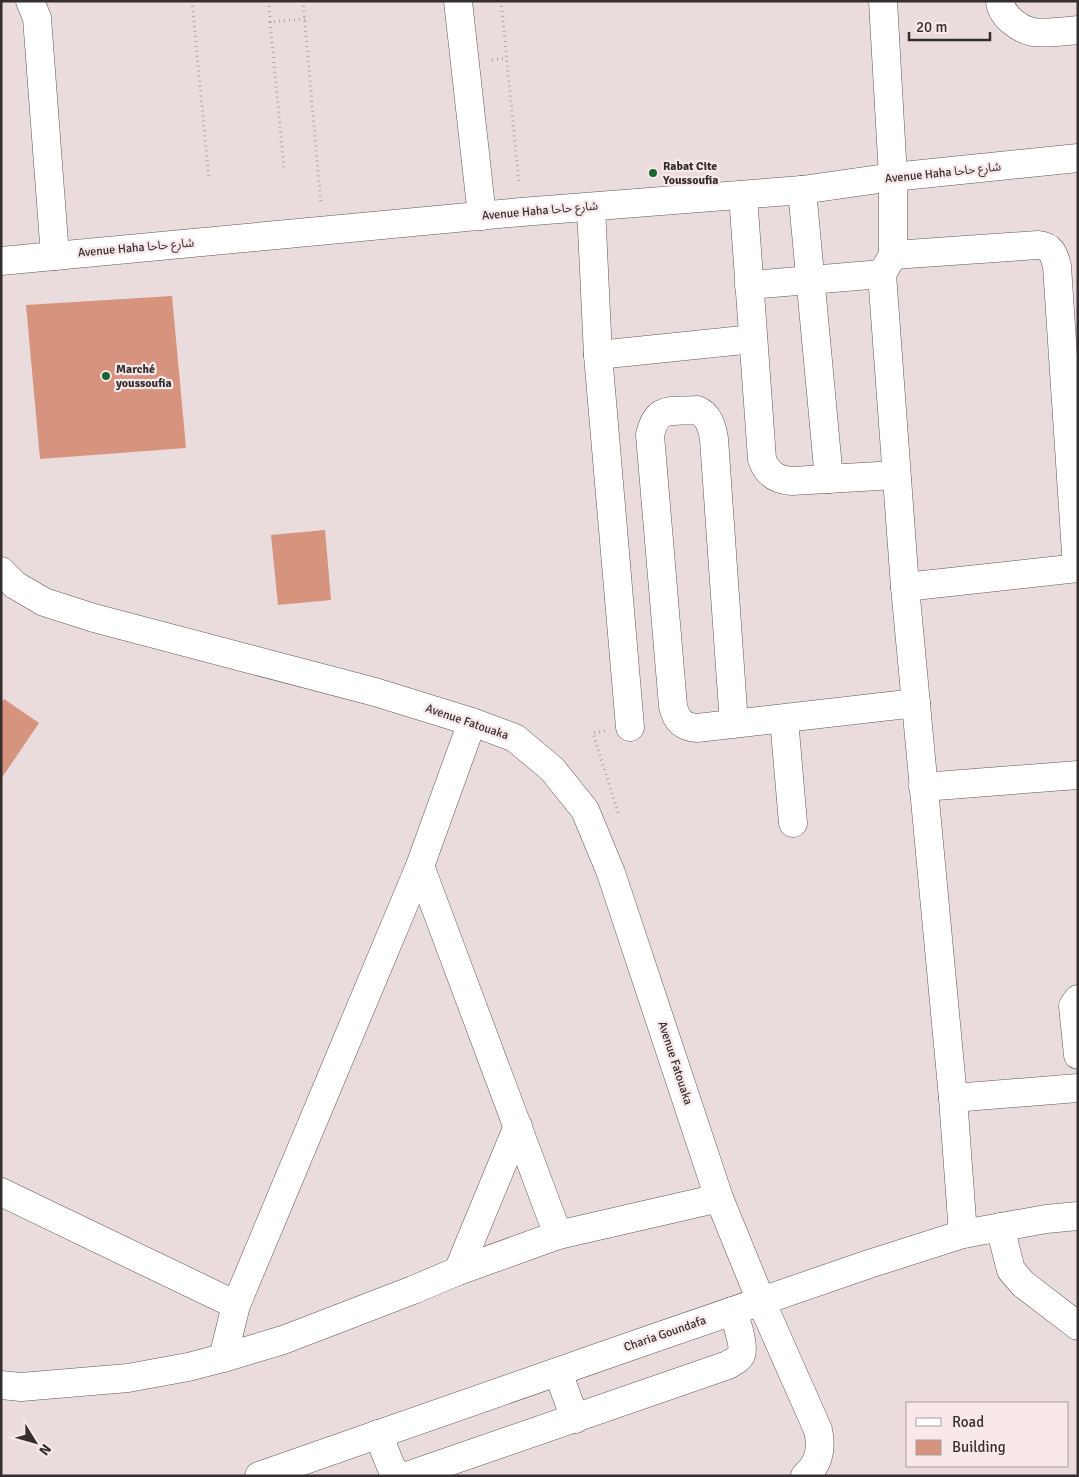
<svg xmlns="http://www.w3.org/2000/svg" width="1079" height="1477" font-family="Signika,'Noto Sans Arabic',sans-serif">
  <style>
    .building { fill: #d6937e }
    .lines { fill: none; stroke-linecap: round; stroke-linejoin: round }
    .minor-casing { stroke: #625657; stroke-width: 29 }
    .path { stroke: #b1a5a6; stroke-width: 3; stroke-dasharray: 1 4; stroke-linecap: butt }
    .minor { stroke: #fff; stroke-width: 28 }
    .poi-dot { fill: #196634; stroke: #f8e8ea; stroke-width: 2 }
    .labels { text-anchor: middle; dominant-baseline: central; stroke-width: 4.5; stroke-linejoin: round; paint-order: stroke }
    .poi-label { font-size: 12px; font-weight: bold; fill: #342e2f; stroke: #f8e8ea; text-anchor: start }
    .street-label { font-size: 12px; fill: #342e2f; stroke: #f8e8ea }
  </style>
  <rect width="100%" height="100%" fill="#eadbdd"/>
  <g class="building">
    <path d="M 172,296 L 186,448 L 40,459 L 26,305 Z"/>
    <path d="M 325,530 L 331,600 L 278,605 L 271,535 Z"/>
    <path d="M 4,699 L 39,723 L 1,779 L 1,703 Z"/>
  </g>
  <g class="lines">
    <defs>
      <g id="minor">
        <path d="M 30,1 L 37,18 L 55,256"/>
        <path d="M 458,1 L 482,216"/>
        <path d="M 883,1 L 893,177 L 893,255 L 882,274 L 905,587 L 953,1098 L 963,1234"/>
        <path d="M 1000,1 C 1001,16 1019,29 1033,32 C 1047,34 1064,31 1078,30"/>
        <path d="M 802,190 L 829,479"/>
        <path d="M 743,195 L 762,459 C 767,474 777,480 792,481 L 896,475"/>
        <path d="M 591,207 L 598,355 L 630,727"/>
        <path d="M 893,255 L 1038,245 C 1051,246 1054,254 1057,266 L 1077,568"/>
        <path d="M 1,261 L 521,212 L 802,190 L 893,177 L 1078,158"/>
        <path d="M 749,285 L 882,274"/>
        <path d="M 598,355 L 753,339"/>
        <path d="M 1,571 L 15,585 L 44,602 L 94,618 L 375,692 L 472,722 L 515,738 L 552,769 L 585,810 L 611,873 L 719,1198 L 761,1301 L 818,1430 C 822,1448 820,1463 805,1476"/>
        <path d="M 905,587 L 1078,568"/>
        <path d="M 784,719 L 793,823"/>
        <path d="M 734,724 L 714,439 C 712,427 709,415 697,410 C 671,412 657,405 650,435 L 673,706 C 676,720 683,727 697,728 L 916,703"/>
        <path d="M 923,787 L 1078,775"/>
        <path d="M 420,866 L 558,1235"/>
        <path d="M 1078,999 L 1073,1006 L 1078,1055"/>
        <path d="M 953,1098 L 1078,1088"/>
        <path d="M 1,1192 L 236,1305"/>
        <path d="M 1000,1227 L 1011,1270 L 1023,1284 L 1078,1326"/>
        <path d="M 458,1271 L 518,1126"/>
        <path d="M 223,1358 L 236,1305 L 420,866 L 472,722"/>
        <path d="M 558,1372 L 575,1419"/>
        <path d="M 1,1385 L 21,1387 L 128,1378 L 188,1367 L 223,1358 L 283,1340 L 413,1290 L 458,1271 L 558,1235 L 719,1198"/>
        <path d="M 378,1434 L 392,1469 L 401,1476"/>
        <path d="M 259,1476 L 634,1345 L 869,1264 L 963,1234 L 1046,1219 L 1078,1216"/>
        <path d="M 407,1476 L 728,1365 C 733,1362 738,1360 741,1355 C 745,1346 736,1321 733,1311"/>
      </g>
    </defs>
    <use href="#minor" class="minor-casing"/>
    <g class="path">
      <path d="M 192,1 L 209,180"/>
      <path d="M 269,1 L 270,22 L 305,19"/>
      <path d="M 303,1 L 321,205"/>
      <path d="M 501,1 L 519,184"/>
      <path d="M 270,22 L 284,168"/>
      <path d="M 492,60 L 507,58"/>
      <path d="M 605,731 L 593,733 L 619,816"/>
    </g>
    <use href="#minor" class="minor"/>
  </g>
  <g class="poi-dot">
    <circle cx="653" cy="173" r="5"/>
    <circle cx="106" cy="376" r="5"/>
  </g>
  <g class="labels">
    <g class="poi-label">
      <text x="663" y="166">Rabat Cite<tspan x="663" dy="14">Youssoufia</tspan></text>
      <text x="116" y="369">Marché<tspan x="116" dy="14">youssoufia</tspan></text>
    </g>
    <g class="street-label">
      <text transform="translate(943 173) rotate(-6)">Avenue Haha شارع حاحا</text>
      <text transform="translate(540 211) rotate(-5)">Avenue Haha شارع حاحا</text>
      <text transform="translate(136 248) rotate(-5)">Avenue Haha شارع حاحا</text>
      <text transform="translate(467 722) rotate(19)">Avenue Fatouaka</text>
      <text transform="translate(675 1063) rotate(72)">Avenue Fatouaka</text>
      <text transform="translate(665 1334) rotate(-19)">Charia Goundafa</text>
    </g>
  </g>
  <rect width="1079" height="1477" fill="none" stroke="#342e2f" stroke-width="5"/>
  <rect x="906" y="1402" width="162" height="65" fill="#f8e8ea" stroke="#aa9e9f"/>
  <rect x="916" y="1418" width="25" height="8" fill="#ffffff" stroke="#aa9e9f"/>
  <text x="952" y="1427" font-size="15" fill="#342e2f">Road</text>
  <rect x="916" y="1440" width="25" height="15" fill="#d6937e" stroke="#aa9e9f"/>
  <text x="952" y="1452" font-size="15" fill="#342e2f">Building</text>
  <g transform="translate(35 1442) rotate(127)" stroke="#f8e8ea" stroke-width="4" paint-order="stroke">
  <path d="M0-4L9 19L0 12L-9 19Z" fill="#342e2f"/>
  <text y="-8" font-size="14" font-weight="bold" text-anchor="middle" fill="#342e2f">N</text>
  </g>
  <path d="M909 32v8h81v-8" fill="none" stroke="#342e2f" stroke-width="2.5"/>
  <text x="916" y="32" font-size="15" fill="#342e2f" stroke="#f8e8ea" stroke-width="4" paint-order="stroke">20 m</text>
</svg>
